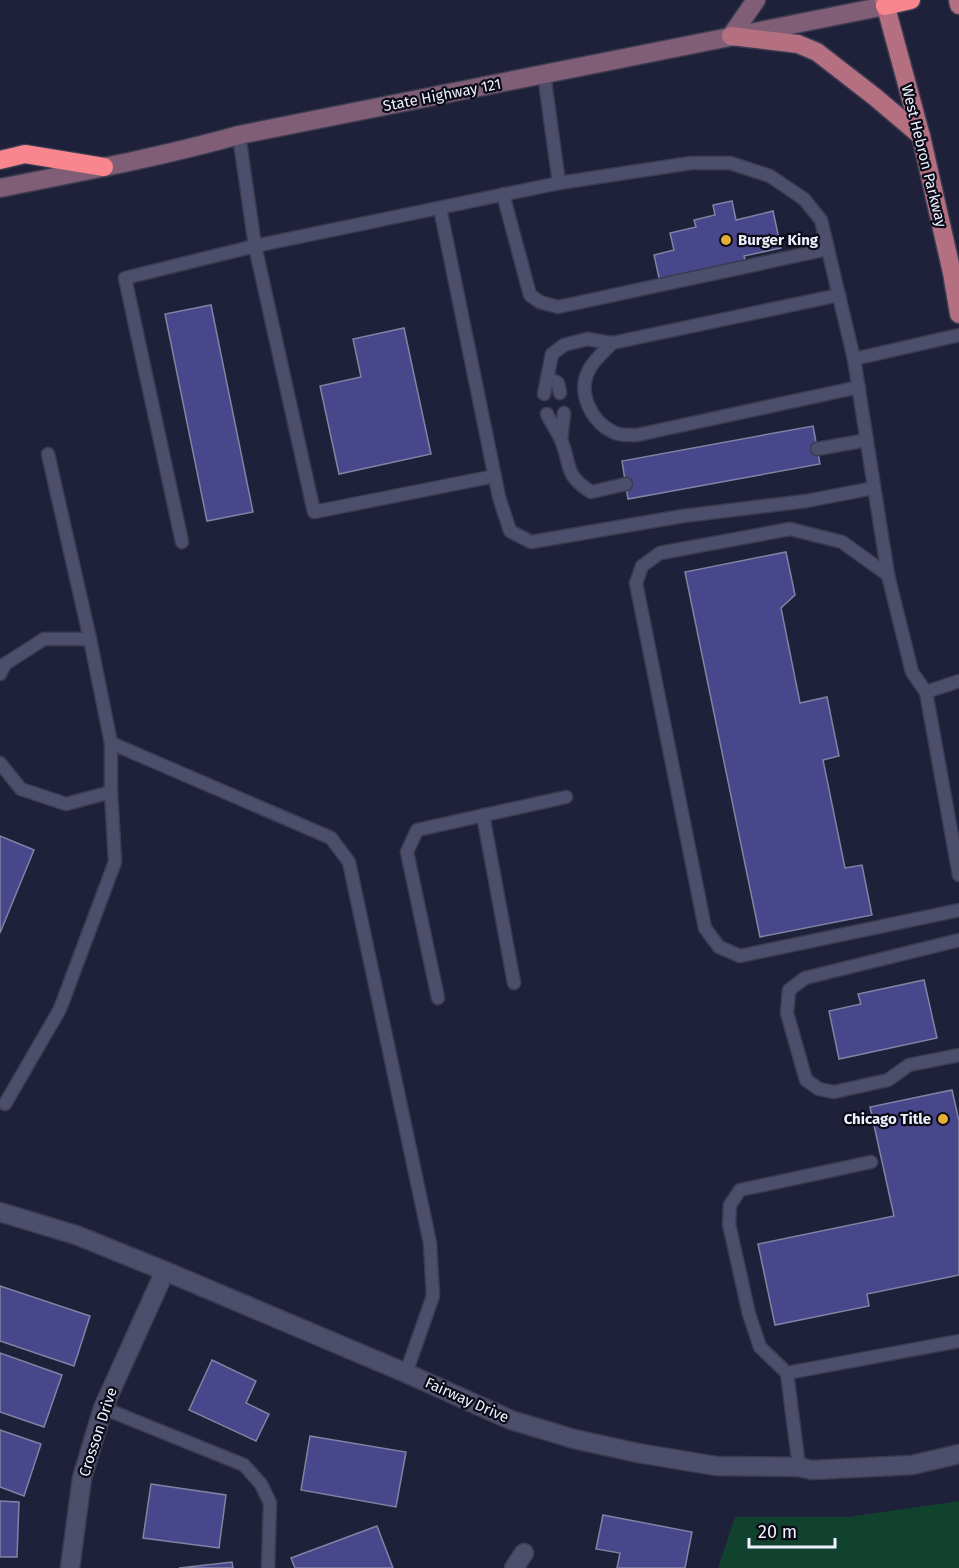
<svg xmlns="http://www.w3.org/2000/svg" width="959" height="1568" font-family="'Fira Sans',sans-serif">
  <style>
    .grass { fill: #11422e }
    .building { fill: #49478c; stroke: #8183a3; stroke-width: 1.5 }
    .lines { fill: none; stroke-linecap: round; stroke-linejoin: round }
    .service-casing { stroke: #3c3c51; stroke-width: 15 }
    .minor-casing { stroke: #3c3c51; stroke-width: 21 }
    .tertiary-casing { stroke: #3c3c51; stroke-width: 21 }
    .secondary-casing { stroke: #3c3c51; stroke-width: 21 }
    .primary-casing { stroke: #3c3c51; stroke-width: 21 }
    .motorway-casing { stroke: #3c3c51; stroke-width: 21 }
    .service { stroke: #4c4e6b; stroke-width: 12 }
    .minor { stroke: #4c4e6b; stroke-width: 18 }
    .tertiary { stroke: #4c4e6b; stroke-width: 18 }
    .secondary { stroke: #805e76; stroke-width: 18 }
    .primary { stroke: #b46f81; stroke-width: 18 }
    .motorway { stroke: #f9858f; stroke-width: 18 }
    .poi-dot { fill: #e4ae35; stroke: #0b0b17; stroke-width: 2 }
    .labels { text-anchor: middle; dominant-baseline: central; stroke-width: 4.5; stroke-linejoin: round; paint-order: stroke }
    .street-label { font-size: 15px; fill: #eef0fe; stroke: #0b0b17 }
    .poi-label { font-size: 15px; font-weight: bold; fill: #eef0fe; stroke: #0b0b17; text-anchor: start }
  </style>
  <rect width="100%" height="100%" fill="#1f203a"/>
  <path class="grass" d="M 959,1501 L 959,1568 L 718,1568 L 735,1517 L 848,1517 Z"/>
  <g class="building">
    <path d="M 732,201 L 736,220 L 773,211 L 781,248 L 744,256 L 746,263 L 660,282 L 654,255 L 674,250 L 670,233 L 696,227 L 694,220 L 715,215 L 713,205 Z"/>
    <path d="M 211,305 L 253,512 L 207,521 L 165,314 Z"/>
    <path d="M 404,328 L 431,454 L 339,474 L 320,386 L 361,377 L 353,339 Z"/>
    <path d="M 813,426 L 820,464 L 628,499 L 622,461 Z"/>
    <path d="M 786,552 L 795,595 L 781,608 L 800,703 L 827,697 L 839,756 L 823,760 L 845,868 L 862,865 L 872,915 L 760,937 L 685,572 Z"/>
    <path d="M 0,836 L 34,850 L 0,933 Z"/>
    <path d="M 924,980 L 937,1038 L 839,1059 L 829,1011 L 861,1004 L 858,994 Z"/>
    <path d="M 952,1090 L 959,1121 L 959,1275 L 867,1294 L 869,1306 L 775,1325 L 758,1244 L 894,1216 L 870,1107 Z"/>
    <path d="M 0,1286 L 90,1316 L 74,1366 L 0,1341 Z"/>
    <path d="M 0,1353 L 62,1375 L 44,1427 L 0,1412 Z"/>
    <path d="M 212,1360 L 256,1381 L 246,1403 L 269,1414 L 256,1441 L 189,1410 Z"/>
    <path d="M 0,1430 L 41,1444 L 24,1496 L 0,1487 Z"/>
    <path d="M 310,1436 L 406,1452 L 396,1507 L 301,1490 Z"/>
    <path d="M 151,1484 L 226,1495 L 219,1548 L 143,1538 Z"/>
    <path d="M 0,1501 L 19,1502 L 17,1557 L 0,1557 Z"/>
    <path d="M 603,1515 L 692,1532 L 685,1568 L 617,1568 L 620,1553 L 596,1549 Z"/>
    <path d="M 377,1526 L 393,1568 L 295,1568 L 291,1558 Z"/>
    <path d="M 232,1562 L 233,1568 L 179,1568 Z"/>
  </g>
  <g class="lines">
    <defs>
      <g id="service">
        <path d="M 544,74 L 559,183 L 691,163 L 730,163 L 770,176 L 804,199 L 821,220 L 854,359 L 888,575 L 912,672 L 926,692"/>
        <path d="M 239,135 L 255,246 L 559,183"/>
        <path d="M 503,194 L 530,295 L 540,302 L 558,307 L 828,249"/>
        <path d="M 440,208 L 499,497 L 510,531 L 531,542 L 683,516 L 806,501 L 874,488"/>
        <path d="M 612,343 C 605,351 595,359 590,368 C 576,392 591,421 613,432 C 620,436 629,435 637,435 L 859,387"/>
        <path d="M 854,359 L 959,335"/>
        <path d="M 547,377 L 558,383 L 560,393"/>
        <path d="M 544,394 L 552,354 L 564,345 L 587,339 L 612,343 L 839,295"/>
        <path d="M 547,414 C 551,423 557,431 561,440 C 572,466 563,474 591,492 L 626,484"/>
        <path d="M 561,440 L 564,413"/>
        <path d="M 817,449 L 867,440"/>
        <path d="M 182,542 L 125,278 L 255,246 L 314,512 L 495,476"/>
        <path d="M 888,575 L 842,542 L 790,529 L 660,553 L 642,566 L 636,583 L 705,928 L 719,947 L 740,956 L 959,910"/>
        <path d="M 0,674 L 5,664 L 44,639 L 90,639"/>
        <path d="M 959,681 L 926,692 L 959,875"/>
        <path d="M 111,743 L 331,838 L 349,862 L 430,1243 L 433,1296 L 406,1373"/>
        <path d="M 0,763 L 21,789 L 66,804 L 111,792"/>
        <path d="M 483,815 L 514,983"/>
        <path d="M 959,940 L 805,978 L 789,990 L 787,1013 L 806,1080 L 819,1089 L 834,1092 L 888,1080 L 909,1065 L 959,1055"/>
        <path d="M 438,998 L 407,852 L 417,830 L 566,797"/>
        <path d="M 5,1104 L 60,1009 L 115,862 L 111,792 L 111,743 L 90,639 L 48,454"/>
        <path d="M 787,1373 L 760,1347 L 749,1314 L 729,1224 L 730,1205 L 740,1190 L 871,1162"/>
        <path d="M 103,1408 L 244,1465 L 261,1484 L 270,1503 L 268,1568"/>
        <path d="M 799,1467 L 787,1373 L 959,1341"/>
      </g>
      <g id="minor">
        <path d="M 70,1568 L 82,1478 L 103,1408 L 165,1271"/>
        <path d="M 514,1568 L 524,1553"/>
      </g>
      <path id="tertiary" d="M 0,1212 L 76,1235 L 165,1271 L 406,1373 L 511,1420 L 574,1439 L 638,1453 L 716,1466 L 799,1467 L 812,1470 L 912,1465 L 959,1454"/>
      <g id="secondary">
        <path d="M 731,36 L 756,0"/>
        <path d="M 0,188 C 80,172 161,157 239,135 L 885,6"/>
      </g>
      <g id="primary">
        <path d="M 884,0 L 921,136 L 952,273 L 959,314"/>
        <path d="M 958,0 L 959,5"/>
        <path d="M 731,36 L 798,44 L 817,52 L 875,97 L 921,136"/>
      </g>
      <g id="motorway">
        <path d="M 885,6 L 911,0"/>
        <path d="M 0,160 L 25,154 L 104,167"/>
      </g>
    </defs>
    <use href="#service" class="service-casing"/>
    <use href="#minor" class="minor-casing"/>
    <use href="#tertiary" class="tertiary-casing"/>
    <use href="#secondary" class="secondary-casing"/>
    <use href="#primary" class="primary-casing"/>
    <use href="#motorway" class="motorway-casing"/>
    <use href="#service" class="service"/>
    <use href="#minor" class="minor"/>
    <use href="#tertiary" class="tertiary"/>
    <use href="#secondary" class="secondary"/>
    <use href="#primary" class="primary"/>
    <use href="#motorway" class="motorway"/>
  </g>
  <g class="poi-dot">
    <circle cx="726" cy="240" r="6"/>
    <circle cx="943" cy="1119" r="6"/>
  </g>
  <g class="labels">
    <g class="street-label">
      <text transform="translate(442 95) rotate(-11)">State Highway 121</text>
      <text transform="translate(924 156) rotate(76)">West Hebron Parkway</text>
      <text transform="translate(467 1400) rotate(24)">Fairway Drive</text>
      <text transform="translate(98 1432) rotate(-72)">Crosson Drive</text>
    </g>
    <g class="poi-label">
      <text x="738" y="240">Burger King</text>
      <text x="931" y="1119" text-anchor="end">Chicago Title</text>
    </g>
  </g>
  <path d="M749 1538v9h86v-9" fill="none" stroke="#eef0fe" stroke-width="3"/>
  <text x="758" y="1538" font-size="18" fill="#eef0fe" stroke="#0b0b17" stroke-width="4.5" paint-order="stroke">20 m</text>
</svg>
